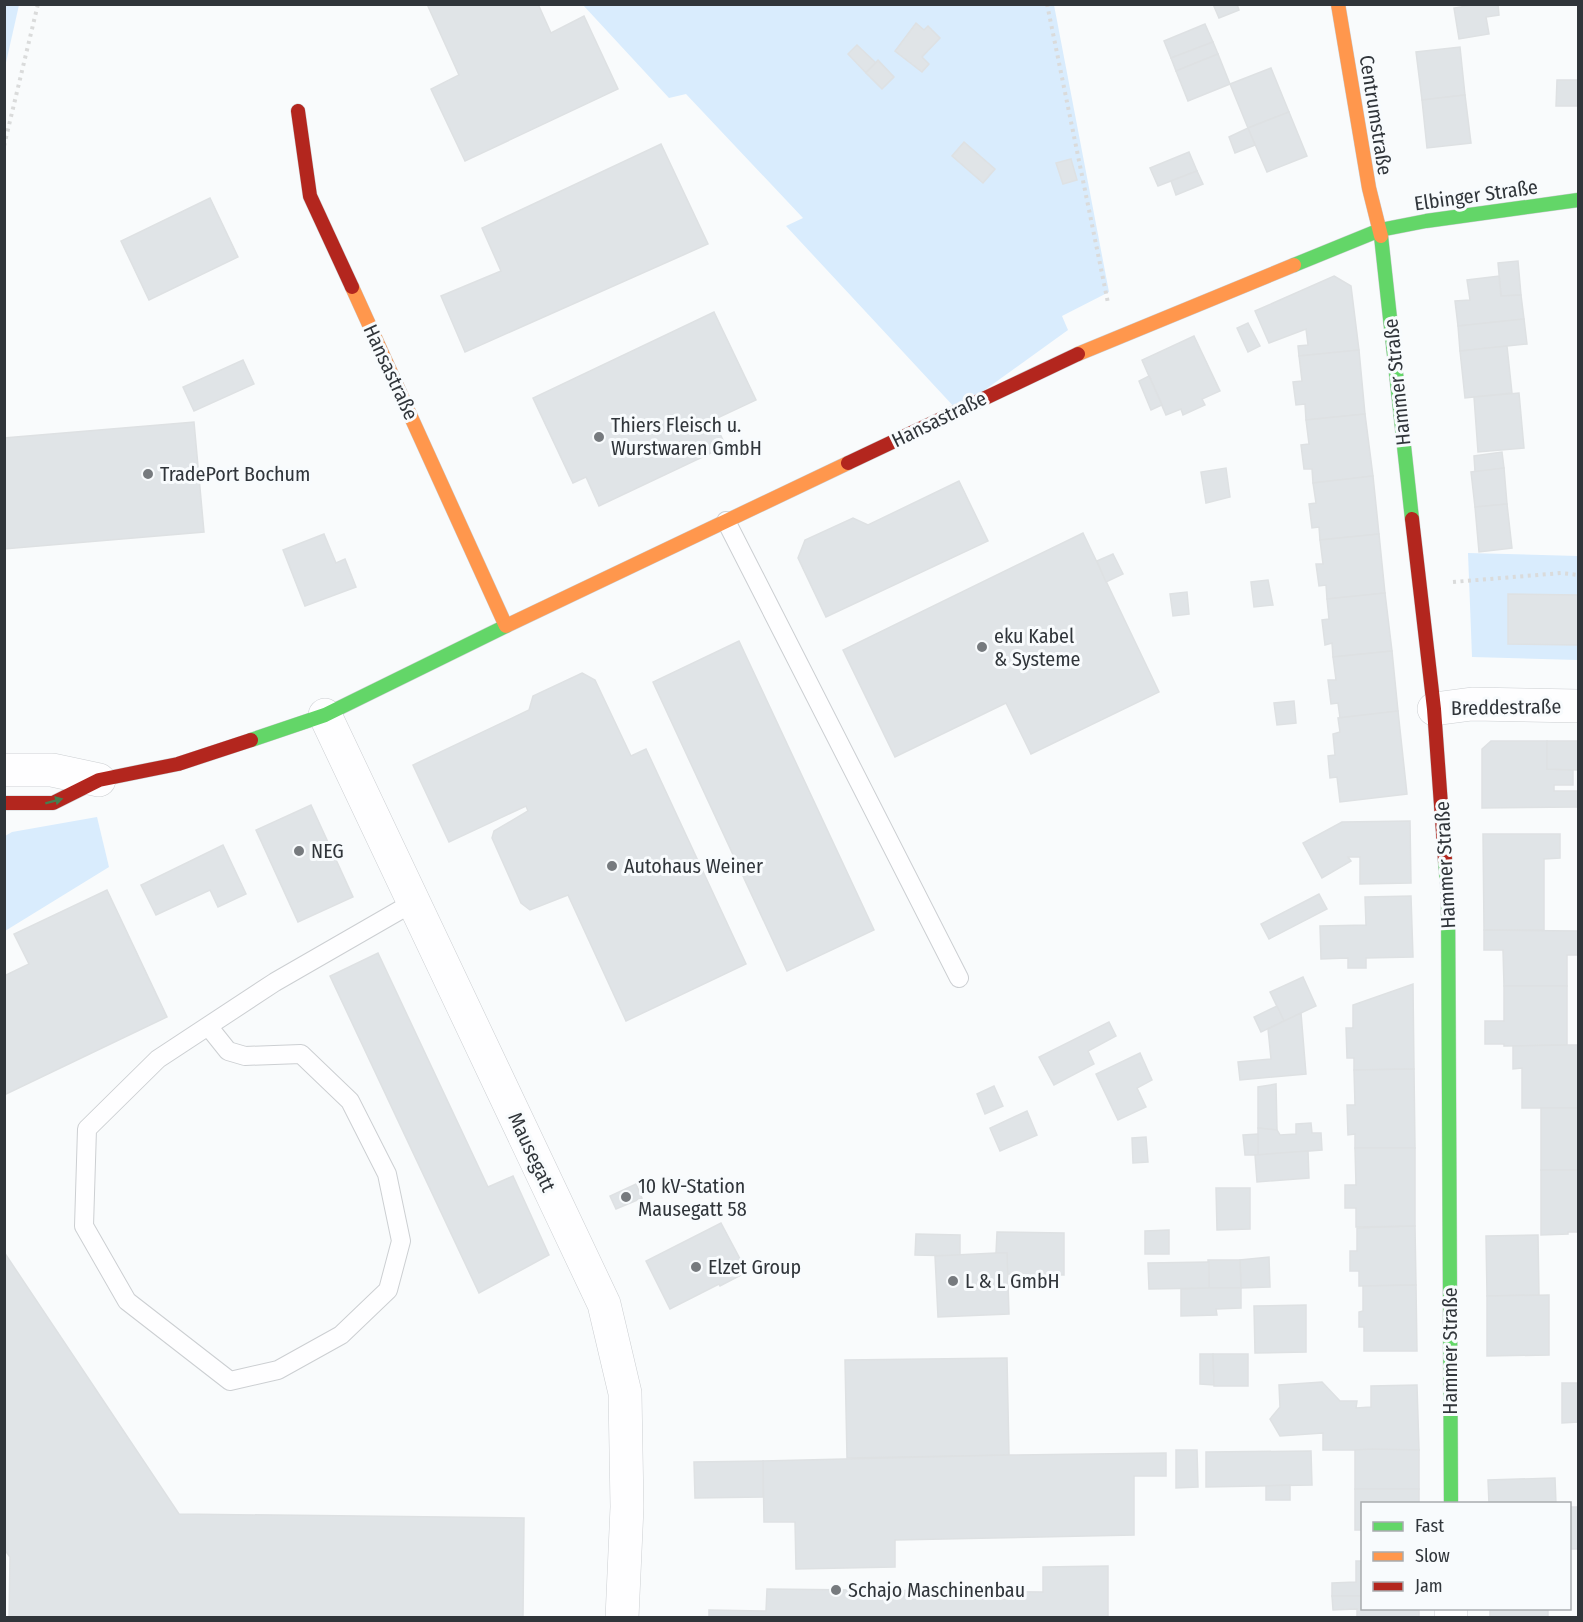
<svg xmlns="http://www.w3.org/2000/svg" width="1583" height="1622" font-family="'Fira Sans Condensed',sans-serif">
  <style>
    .green { fill: #d9ecfd }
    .building { fill: #e0e4e7; stroke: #dee1e3; stroke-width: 1.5 }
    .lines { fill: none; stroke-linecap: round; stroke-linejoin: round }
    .lane-casing { stroke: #cccfd2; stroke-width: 20 }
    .street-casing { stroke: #cccfd2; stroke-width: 34 }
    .fast-casing { stroke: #cccfd2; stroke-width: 15 }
    .slow-casing { stroke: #cccfd2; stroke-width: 15 }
    .jam-casing { stroke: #cccfd2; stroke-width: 15 }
    .path { stroke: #dadbdb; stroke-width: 4; stroke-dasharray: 3 4.5; stroke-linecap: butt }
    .lane { stroke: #fefeff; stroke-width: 18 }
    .street { stroke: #fefeff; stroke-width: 33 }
    .fast { stroke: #63d668; stroke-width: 14 }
    .slow { stroke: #ff974d; stroke-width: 14 }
    .jam { stroke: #b3261e; stroke-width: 14 }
    .oneway { fill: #477d4f }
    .poi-dot { fill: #767a7e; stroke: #f8fbfd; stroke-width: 2 }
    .labels { text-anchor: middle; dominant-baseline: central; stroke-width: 6; stroke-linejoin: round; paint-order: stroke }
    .street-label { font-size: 20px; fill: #30353a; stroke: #f8fbfd }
    .poi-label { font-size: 20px; fill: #30353a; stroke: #f8fbfd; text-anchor: start }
  </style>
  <rect width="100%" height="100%" fill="#f9fbfc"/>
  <g class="green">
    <path d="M 5,4 L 19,5 L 5,67 L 4,5 Z"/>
    <path d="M 583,5 L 1054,5 L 1109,292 L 1062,316 L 1068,330 L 957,410 L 786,226 L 803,218 L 686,94 L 669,98 Z"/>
    <path d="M 1468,553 L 1578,556 L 1578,660 L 1472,657 Z"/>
    <path d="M 97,817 L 109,867 L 5,931 L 5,836 L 12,832 Z"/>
  </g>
  <g class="building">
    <path d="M 427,4 L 538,4 L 551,33 L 584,16 L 618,89 L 465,161 L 431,89 L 459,75 Z"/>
    <path d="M 1213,4 L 1237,4 L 1239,10 L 1219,18 Z"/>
    <path d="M 1479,4 L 1498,4 L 1499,15 L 1486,17 L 1489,34 L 1459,39 L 1454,8 Z"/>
    <path d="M 916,23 L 924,30 L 928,26 L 940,38 L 922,57 L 929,64 L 922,72 L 895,51 Z"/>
    <path d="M 1205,24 L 1213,42 L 1171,58 L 1164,41 Z"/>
    <path d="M 1213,42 L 1218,54 L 1176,71 L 1171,58 Z"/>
    <path d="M 857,45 L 876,63 L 866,73 L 848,54 Z"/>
    <path d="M 1460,47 L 1465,95 L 1422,100 L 1416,52 Z"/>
    <path d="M 1218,54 L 1230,84 L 1188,101 L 1176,71 Z"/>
    <path d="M 878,60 L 894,77 L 882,89 L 866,73 Z"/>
    <path d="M 1271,68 L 1289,112 L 1248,128 L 1230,84 Z"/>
    <path d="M 1557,80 L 1578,80 L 1578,106 L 1556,106 Z"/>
    <path d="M 1465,95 L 1471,143 L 1427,148 L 1422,100 Z"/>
    <path d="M 1289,112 L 1307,156 L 1267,172 L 1248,128 Z"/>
    <path d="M 1248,128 L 1255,145 L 1235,153 L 1229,137 Z"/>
    <path d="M 964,142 L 995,169 L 983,183 L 952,156 Z"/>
    <path d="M 661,144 L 708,244 L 465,352 L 441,296 L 501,271 L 482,228 Z"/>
    <path d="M 1189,152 L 1197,171 L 1158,186 L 1150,168 Z"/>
    <path d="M 1071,159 L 1077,180 L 1063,184 L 1056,163 Z"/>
    <path d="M 1197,171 L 1203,184 L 1176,195 L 1171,181 Z"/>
    <path d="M 210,198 L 238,257 L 149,300 L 121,241 Z"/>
    <path d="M 1518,261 L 1521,295 L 1501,296 L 1498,263 Z"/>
    <path d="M 1334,276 L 1351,286 L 1359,350 L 1299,356 L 1298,346 L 1308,345 L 1306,329 L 1269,343 L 1255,311 Z"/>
    <path d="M 1499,276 L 1501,296 L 1521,295 L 1524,319 L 1458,326 L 1455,301 L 1470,300 L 1467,280 Z"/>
    <path d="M 714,312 L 756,400 L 713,420 L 726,446 L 599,506 L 586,477 L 573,483 L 533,398 Z"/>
    <path d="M 1524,319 L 1527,344 L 1460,351 L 1458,326 Z"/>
    <path d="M 1248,323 L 1260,346 L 1248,352 L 1237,328 Z"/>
    <path d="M 1194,336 L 1220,391 L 1202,399 L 1205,405 L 1183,415 L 1181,409 L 1166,415 L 1142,360 Z"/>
    <path d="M 1507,346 L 1512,393 L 1465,398 L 1460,351 Z"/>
    <path d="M 1359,350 L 1365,414 L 1306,420 L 1305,404 L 1296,405 L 1293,382 L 1302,381 L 1299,356 Z"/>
    <path d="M 243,360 L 254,384 L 194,411 L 183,387 Z"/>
    <path d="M 1149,376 L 1162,405 L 1151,410 L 1139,381 Z"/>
    <path d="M 1519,393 L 1524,448 L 1478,452 L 1474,397 Z"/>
    <path d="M 1365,414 L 1373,476 L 1313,483 L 1312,469 L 1304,469 L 1301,445 L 1309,444 L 1306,420 Z"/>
    <path d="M 194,422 L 204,532 L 4,549 L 4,438 Z"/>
    <path d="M 1502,452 L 1504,468 L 1475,472 L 1474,456 Z"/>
    <path d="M 1226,468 L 1230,497 L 1206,503 L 1201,472 Z"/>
    <path d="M 1504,468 L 1507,504 L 1475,507 L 1471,472 Z"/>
    <path d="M 1373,476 L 1379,534 L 1320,540 L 1319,527 L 1312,528 L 1309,504 L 1316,503 L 1313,483 Z"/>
    <path d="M 959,481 L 988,541 L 826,617 L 798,558 L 805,540 L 853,518 L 868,525 Z"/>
    <path d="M 1507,504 L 1512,548 L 1479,552 L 1475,507 Z"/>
    <path d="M 1083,533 L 1159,692 L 1031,754 L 1006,703 L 895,757 L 843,650 Z"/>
    <path d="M 324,534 L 336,563 L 345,559 L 356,587 L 305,606 L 283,550 Z"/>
    <path d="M 1379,534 L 1385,593 L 1327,599 L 1326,585 L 1319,586 L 1316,564 L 1323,564 L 1320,540 Z"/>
    <path d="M 1113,554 L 1123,574 L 1106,582 L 1097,561 Z"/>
    <path d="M 1268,580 L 1273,605 L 1254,607 L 1251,582 Z"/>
    <path d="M 1187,592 L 1189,614 L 1173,616 L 1170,594 Z"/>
    <path d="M 1385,593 L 1392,651 L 1333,657 L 1332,643 L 1325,645 L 1322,620 L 1329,619 L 1327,599 Z"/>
    <path d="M 1508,594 L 1578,595 L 1578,645 L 1508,644 Z"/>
    <path d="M 739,641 L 874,930 L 787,971 L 653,682 Z"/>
    <path d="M 1392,651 L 1398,711 L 1340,718 L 1338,703 L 1331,704 L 1328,680 L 1336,680 L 1333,657 Z"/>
    <path d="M 582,673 L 595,680 L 631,756 L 646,749 L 746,964 L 626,1021 L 568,895 L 530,910 L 521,903 L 492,838 L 494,831 L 528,811 L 526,806 L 449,842 L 413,765 L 529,710 L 533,696 Z"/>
    <path d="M 1294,701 L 1296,723 L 1277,725 L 1274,703 Z"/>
    <path d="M 1398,711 L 1407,794 L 1340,802 L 1337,777 L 1330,778 L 1328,756 L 1335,755 L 1333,734 L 1340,732 L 1338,718 Z"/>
    <path d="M 1491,741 L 1547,741 L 1547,769 L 1573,770 L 1573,785 L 1554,785 L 1554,791 L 1578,791 L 1578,807 L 1482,808 L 1482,749 Z"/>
    <path d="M 1547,741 L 1578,741 L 1578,770 L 1547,769 Z"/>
    <path d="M 311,805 L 353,897 L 298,922 L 256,830 Z"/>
    <path d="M 1410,821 L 1411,883 L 1360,884 L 1360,857 L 1348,857 L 1351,861 L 1322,878 L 1303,843 L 1342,822 Z"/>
    <path d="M 1483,834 L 1560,834 L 1560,858 L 1544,859 L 1544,930 L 1484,930 Z"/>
    <path d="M 223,845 L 246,894 L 218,907 L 210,890 L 156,915 L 141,885 Z"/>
    <path d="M 107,890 L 167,1017 L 4,1095 L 4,976 L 29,964 L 14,934 Z"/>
    <path d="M 1319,894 L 1327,909 L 1269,939 L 1261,924 Z"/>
    <path d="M 1411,896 L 1413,957 L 1366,958 L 1366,968 L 1348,968 L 1348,958 L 1321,959 L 1320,926 L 1366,925 L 1365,897 Z"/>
    <path d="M 1484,930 L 1578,931 L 1578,955 L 1567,955 L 1567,986 L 1504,986 L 1503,950 L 1484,950 Z"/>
    <path d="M 378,953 L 488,1187 L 513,1176 L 549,1255 L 479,1293 L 330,976 Z"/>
    <path d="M 1303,977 L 1316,1006 L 1284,1021 L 1270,992 Z"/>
    <path d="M 1413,984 L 1414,1069 L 1354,1070 L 1354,1058 L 1347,1058 L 1346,1028 L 1353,1028 L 1353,1005 Z"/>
    <path d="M 1504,986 L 1567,986 L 1567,1045 L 1504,1046 L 1504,1044 L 1485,1044 L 1485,1021 L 1504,1021 Z"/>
    <path d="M 1277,1006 L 1284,1021 L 1261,1032 L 1254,1017 Z"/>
    <path d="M 1301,1013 L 1306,1074 L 1240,1080 L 1238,1062 L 1271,1059 L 1268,1029 Z"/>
    <path d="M 1109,1022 L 1116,1036 L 1088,1051 L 1094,1064 L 1054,1085 L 1039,1057 Z"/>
    <path d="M 1567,1045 L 1578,1045 L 1578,1108 L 1522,1108 L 1522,1068 L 1513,1069 L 1513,1046 Z"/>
    <path d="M 1140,1053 L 1152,1080 L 1137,1088 L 1146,1107 L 1118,1120 L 1096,1074 Z"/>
    <path d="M 1414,1069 L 1415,1148 L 1355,1148 L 1355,1134 L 1348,1135 L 1347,1105 L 1355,1105 L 1354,1070 Z"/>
    <path d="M 1276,1084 L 1277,1130 L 1258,1128 L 1258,1087 Z"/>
    <path d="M 994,1086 L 1003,1106 L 985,1114 L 977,1094 Z"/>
    <rect x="1541" y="1108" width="37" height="62"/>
    <path d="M 1027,1111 L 1037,1135 L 1000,1151 L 990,1128 Z"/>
    <path d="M 1311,1123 L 1312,1133 L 1321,1133 L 1322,1150 L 1258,1155 L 1258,1128 L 1277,1130 L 1280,1135 L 1296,1134 L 1296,1124 Z"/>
    <path d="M 1258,1134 L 1258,1155 L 1245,1155 L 1243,1135 Z"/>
    <path d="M 1146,1137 L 1148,1162 L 1133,1163 L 1132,1138 Z"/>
    <path d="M 1355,1148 L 1415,1148 L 1415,1226 L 1356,1227 L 1356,1208 L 1345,1208 L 1345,1185 L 1356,1185 Z"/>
    <path d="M 1308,1151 L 1309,1178 L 1257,1182 L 1255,1155 Z"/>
    <path d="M 1541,1170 L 1578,1170 L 1578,1232 L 1568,1232 L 1568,1234 L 1541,1235 Z"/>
    <path d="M 636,1184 L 642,1198 L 616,1209 L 610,1196 Z"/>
    <path d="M 1216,1188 L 1250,1188 L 1250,1229 L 1217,1230 Z"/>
    <path d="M 721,1223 L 747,1272 L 720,1286 L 719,1284 L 670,1309 L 646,1261 Z"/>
    <path d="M 1415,1226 L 1416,1285 L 1359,1286 L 1359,1271 L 1350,1271 L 1350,1251 L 1357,1251 L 1357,1228 Z"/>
    <path d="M 1169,1230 L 1169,1254 L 1145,1254 L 1145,1231 Z"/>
    <path d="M 997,1232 L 1064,1233 L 1064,1275 L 1007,1274 L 1007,1253 L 996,1253 Z"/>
    <path d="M 916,1234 L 960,1235 L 960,1256 L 915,1255 Z"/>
    <path d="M 1538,1235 L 1539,1295 L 1487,1296 L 1486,1236 Z"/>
    <path d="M 4,1252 L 179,1514 L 524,1518 L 523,1618 L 9,1618 L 10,1557 L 4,1549 Z"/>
    <path d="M 996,1253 L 1007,1253 L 1009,1314 L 938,1317 L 935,1256 Z"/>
    <path d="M 1269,1257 L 1270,1287 L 1241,1288 L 1240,1260 Z"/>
    <path d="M 1208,1260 L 1240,1260 L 1241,1288 L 1209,1288 Z"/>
    <path d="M 1209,1262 L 1209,1288 L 1149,1289 L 1148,1263 Z"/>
    <path d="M 1416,1285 L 1417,1351 L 1364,1351 L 1364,1327 L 1359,1327 L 1359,1312 L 1363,1311 L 1363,1286 Z"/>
    <path d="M 1209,1288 L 1241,1288 L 1241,1308 L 1216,1309 L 1217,1315 L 1181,1316 L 1181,1289 Z"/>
    <path d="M 1549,1295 L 1549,1355 L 1487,1356 L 1487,1296 Z"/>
    <path d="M 1306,1305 L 1306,1352 L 1255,1353 L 1254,1306 Z"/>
    <path d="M 1200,1354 L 1213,1354 L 1214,1385 L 1200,1384 Z"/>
    <path d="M 1213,1354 L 1248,1354 L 1248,1386 L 1214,1386 Z"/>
    <path d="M 1007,1358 L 1009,1455 L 847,1458 L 845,1360 Z"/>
    <path d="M 1322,1382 L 1340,1401 L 1357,1401 L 1356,1408 L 1371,1407 L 1371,1386 L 1417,1385 L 1419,1450 L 1323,1450 L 1323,1433 L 1280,1436 L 1270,1419 L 1280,1407 L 1279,1385 Z"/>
    <path d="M 1562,1383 L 1578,1383 L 1578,1422 L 1562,1423 Z"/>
    <path d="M 1372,1449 L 1419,1450 L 1419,1489 L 1355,1489 L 1355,1450 Z"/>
    <path d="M 1176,1450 L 1197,1450 L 1198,1487 L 1176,1488 Z"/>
    <path d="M 1311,1451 L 1312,1485 L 1206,1487 L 1206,1452 Z"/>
    <path d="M 1166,1453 L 1166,1476 L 1134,1476 L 1134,1535 L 895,1540 L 895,1567 L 796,1569 L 795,1522 L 764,1522 L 763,1461 L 1009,1455 Z"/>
    <path d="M 763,1461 L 763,1497 L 695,1498 L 694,1462 Z"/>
    <path d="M 1555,1478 L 1556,1504 L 1489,1504 L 1488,1480 Z"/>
    <path d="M 1290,1485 L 1290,1500 L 1266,1500 L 1266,1486 Z"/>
    <path d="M 1355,1489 L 1419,1489 L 1419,1504 L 1362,1504 L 1362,1530 L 1355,1530 Z"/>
    <rect x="1570" y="1507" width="8" height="42"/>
    <path d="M 1356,1561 L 1362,1561 L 1362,1596 L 1332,1596 L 1332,1583 L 1356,1582 Z"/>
    <path d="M 1108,1566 L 1108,1618 L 709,1618 L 709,1610 L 766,1611 L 767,1589 L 1043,1592 L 1043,1567 Z"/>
    <path d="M 1332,1596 L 1362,1596 L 1362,1608 L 1419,1608 L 1419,1618 L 1357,1618 L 1357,1609 L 1333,1610 Z"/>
    <rect x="1490" y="1608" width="58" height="9"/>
  </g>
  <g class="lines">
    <defs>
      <g id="lane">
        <path d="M 726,521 L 959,978"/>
        <path d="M 208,1026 L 228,1051 L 245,1056 L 301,1054 L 350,1101 L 387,1174 L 401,1241 L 388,1290 L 341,1335 L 278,1370 L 230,1381 L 127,1301 L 84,1226 L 87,1129 L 158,1059 L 275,982 L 414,902"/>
      </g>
      <g id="street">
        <path d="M 1434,709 L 1472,704 L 1578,706"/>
        <path d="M 325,715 L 604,1304 L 625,1393 L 627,1507 L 622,1618"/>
        <path d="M 4,770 L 52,770 L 99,780"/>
        <path d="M 1451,1608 L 1451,1618"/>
      </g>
      <g id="fast">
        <path d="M 1381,236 L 1412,519"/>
        <path d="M 1294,265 L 1380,230 L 1426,221 L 1578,200"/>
        <path d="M 251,740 L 325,715 L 506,626 L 505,624"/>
        <path d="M 1445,860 L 1448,894 L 1451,1504"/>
      </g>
      <g id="slow">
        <path d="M 1338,4 L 1369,188 L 1381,236"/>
        <path d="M 352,287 L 505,624"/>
        <path d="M 1078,354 L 1294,265"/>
        <path d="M 506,626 L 848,463"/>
      </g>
      <g id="jam">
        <path d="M 298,111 L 310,196 L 352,287"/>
        <path d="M 848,463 L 1078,354"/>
        <path d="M 1412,519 L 1434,709 L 1445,860"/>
        <path d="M 4,803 L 53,803 L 99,780 L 178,764 L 251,740"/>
      </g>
    </defs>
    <use href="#lane" class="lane-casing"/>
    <use href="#street" class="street-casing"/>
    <use href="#fast" class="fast-casing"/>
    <use href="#slow" class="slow-casing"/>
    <use href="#jam" class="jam-casing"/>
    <g class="path">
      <path d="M 1047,4 L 1108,303"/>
      <path d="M 4,146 L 38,4"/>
      <path d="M 1453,582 L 1561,573 L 1578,575"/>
    </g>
    <use href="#lane" class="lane"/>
    <use href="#street" class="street"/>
    <use href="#fast" class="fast"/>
    <use href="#slow" class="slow"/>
    <use href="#jam" class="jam"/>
  </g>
  <defs><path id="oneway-solid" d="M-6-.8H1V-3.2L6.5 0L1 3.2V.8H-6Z" transform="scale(1.5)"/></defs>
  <use class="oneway" href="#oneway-solid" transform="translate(54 801) rotate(-15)"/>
  <g class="poi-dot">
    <circle cx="599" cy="437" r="6"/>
    <circle cx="148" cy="474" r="6"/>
    <circle cx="982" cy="647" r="6"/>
    <circle cx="299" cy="851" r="6"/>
    <circle cx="612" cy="866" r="6"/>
    <circle cx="626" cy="1197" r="6"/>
    <circle cx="696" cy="1267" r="6"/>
    <circle cx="953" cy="1281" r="6"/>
    <circle cx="836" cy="1590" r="6"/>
  </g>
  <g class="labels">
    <g class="street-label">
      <text transform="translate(1376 115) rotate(81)">Centrumstraße</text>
      <text transform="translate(1476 195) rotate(-8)">Elbinger Straße</text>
      <text transform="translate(391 372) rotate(65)">Hansastraße</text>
      <text transform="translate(1397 382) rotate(-96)">Hammer Straße</text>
      <text transform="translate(939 419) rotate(-26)">Hansastraße</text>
      <text transform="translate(1506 707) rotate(-1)">Breddestraße</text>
      <text transform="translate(1445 865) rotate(-93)">Hammer Straße</text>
      <text transform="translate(532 1152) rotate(65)">Mausegatt</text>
      <text transform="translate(1450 1351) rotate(-90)">Hammer Straße</text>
    </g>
    <g class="poi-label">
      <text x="611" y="425">Thiers Fleisch u.<tspan x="611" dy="23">Wurstwaren GmbH</tspan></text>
      <text x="160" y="474">TradePort Bochum</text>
      <text x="994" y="636">eku Kabel<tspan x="994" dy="23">&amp; Systeme</tspan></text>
      <text x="311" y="851">NEG</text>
      <text x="624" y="866">Autohaus Weiner</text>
      <text x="638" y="1186">10 kV-Station<tspan x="638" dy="23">Mausegatt 58</tspan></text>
      <text x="708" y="1267">Elzet Group</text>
      <text x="965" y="1281">L &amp; L GmbH</text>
      <text x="848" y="1590">Schajo Maschinenbau</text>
    </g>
  </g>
  <rect width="1583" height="1622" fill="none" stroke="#30353a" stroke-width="12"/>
  <rect x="1361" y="1502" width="210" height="108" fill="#f8fbfd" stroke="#a8acaf" stroke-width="1.5"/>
  <rect x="1373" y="1522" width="30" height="9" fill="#63d668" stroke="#a8acaf" stroke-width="1.5"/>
  <text x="1415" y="1532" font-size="18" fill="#30353a">Fast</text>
  <rect x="1373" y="1552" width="30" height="9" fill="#ff974d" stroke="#a8acaf" stroke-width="1.5"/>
  <text x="1415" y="1562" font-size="18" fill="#30353a">Slow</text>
  <rect x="1373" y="1582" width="30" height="9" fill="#b3261e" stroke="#a8acaf" stroke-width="1.5"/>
  <text x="1415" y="1592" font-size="18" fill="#30353a">Jam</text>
</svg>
